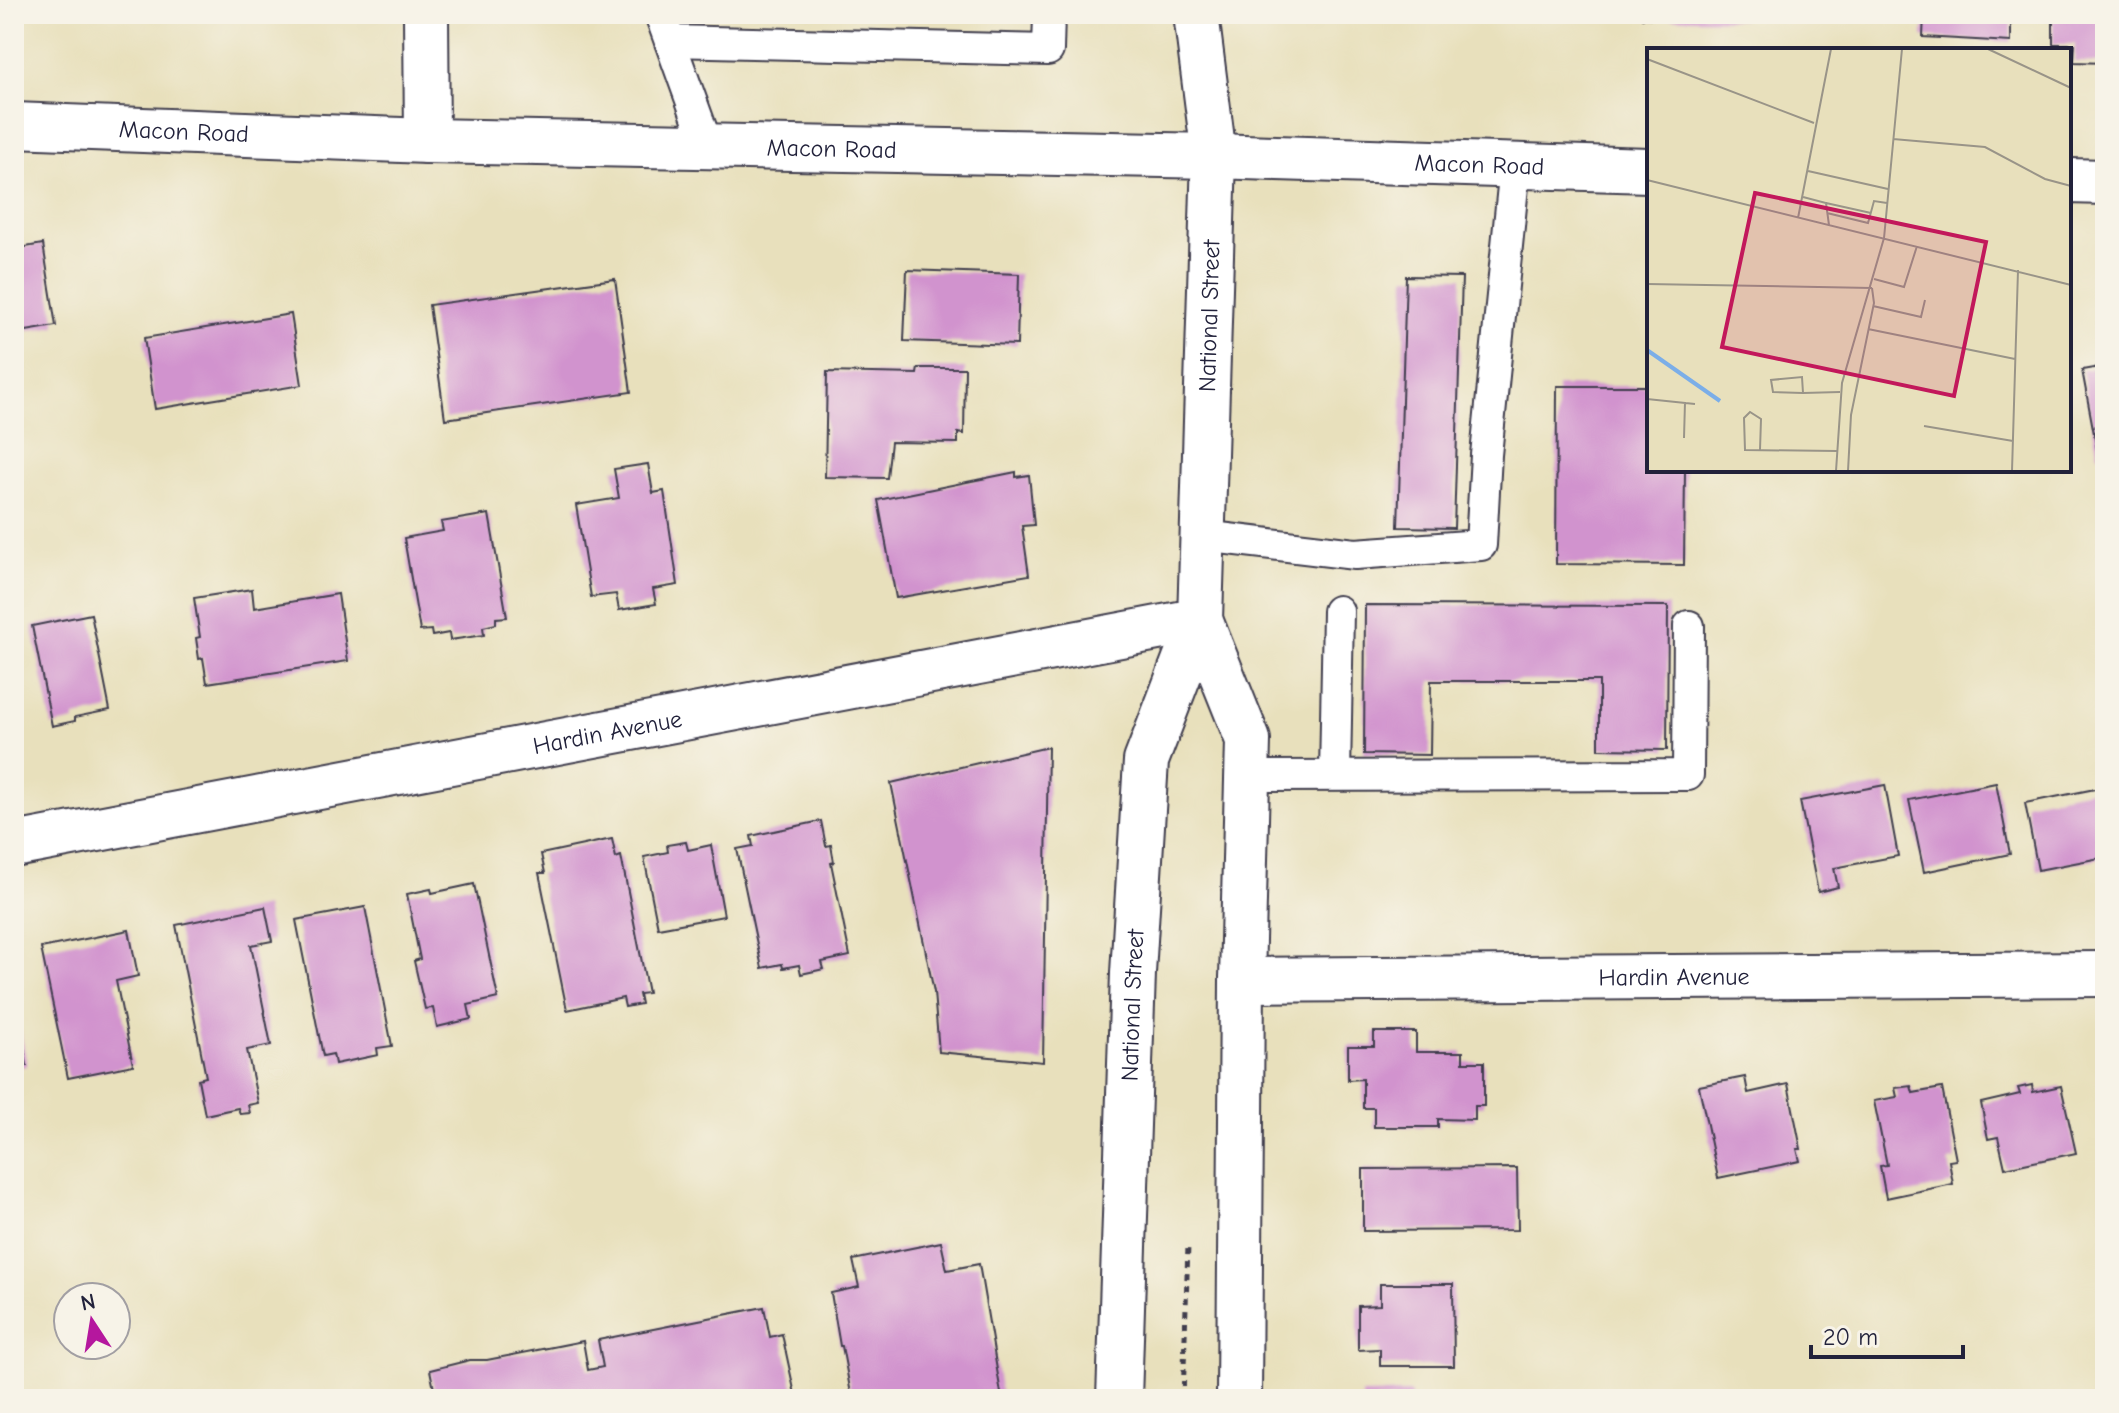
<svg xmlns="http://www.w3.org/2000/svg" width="2119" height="1413" font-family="'Comic Neue',sans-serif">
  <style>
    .building { fill: #d193ce }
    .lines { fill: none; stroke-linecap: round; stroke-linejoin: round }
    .service-casing { stroke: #403e4e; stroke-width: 34 }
    .minor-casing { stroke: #403e4e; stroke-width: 48 }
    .secondary-casing { stroke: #403e4e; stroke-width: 48 }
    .path { stroke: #403e4e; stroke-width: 5; stroke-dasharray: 6 6; stroke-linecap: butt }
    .service { stroke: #fff; stroke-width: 30 }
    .minor { stroke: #fff; stroke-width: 44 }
    .secondary { stroke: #fff; stroke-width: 44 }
    .labels { text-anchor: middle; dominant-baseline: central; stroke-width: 6; stroke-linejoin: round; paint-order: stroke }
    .street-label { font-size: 24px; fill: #22223b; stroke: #f7f3e8 }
    .inset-river { fill: none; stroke: #7baee8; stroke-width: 4 }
    .inset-road { fill: none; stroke: #999488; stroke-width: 2 }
    .view { fill: #c2185b; fill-opacity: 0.15; stroke: #c2185b; stroke-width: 4 }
    .inset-edge { fill: none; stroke: #22223b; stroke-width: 4 }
  </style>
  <rect width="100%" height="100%" fill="#f7f3e8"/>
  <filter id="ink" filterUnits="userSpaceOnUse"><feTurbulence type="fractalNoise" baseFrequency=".0125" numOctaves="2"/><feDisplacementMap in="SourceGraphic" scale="16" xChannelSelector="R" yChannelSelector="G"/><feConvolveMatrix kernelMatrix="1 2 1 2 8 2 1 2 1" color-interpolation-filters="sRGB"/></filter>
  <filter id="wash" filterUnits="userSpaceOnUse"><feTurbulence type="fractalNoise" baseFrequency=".006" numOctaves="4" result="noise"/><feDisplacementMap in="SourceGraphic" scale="32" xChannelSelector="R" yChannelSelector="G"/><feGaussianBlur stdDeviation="1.8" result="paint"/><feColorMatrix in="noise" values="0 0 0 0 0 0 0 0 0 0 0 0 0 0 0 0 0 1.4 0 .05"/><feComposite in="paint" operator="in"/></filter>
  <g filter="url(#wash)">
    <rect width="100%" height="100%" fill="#e8e0bc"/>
    <g id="blocks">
      <g class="building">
        <path d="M 1642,14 L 1743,14 L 1743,20 L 1642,18 Z"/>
        <path d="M 1924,14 L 2011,14 L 2011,42 L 1923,37 Z"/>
        <path d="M 2053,14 L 2105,14 L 2105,63 L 2074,62 L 2075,44 L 2053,44 Z"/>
        <path d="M 43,244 L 56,326 L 14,333 L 14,249 Z"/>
        <path d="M 907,270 L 1019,274 L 1017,345 L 904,341 Z"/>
        <path d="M 1406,276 L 1462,277 L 1454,528 L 1398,527 Z"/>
        <path d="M 615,279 L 631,392 L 445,419 L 429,305 Z"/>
        <path d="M 291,314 L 302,385 L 155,409 L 144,338 Z"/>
        <path d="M 2105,366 L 2105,453 L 2098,455 L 2082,370 Z"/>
        <path d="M 918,368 L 965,368 L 964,434 L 958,433 L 958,443 L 891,442 L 887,478 L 825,477 L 827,372 L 917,374 Z"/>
        <path d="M 1557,386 L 1649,386 L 1649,470 L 1685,470 L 1684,565 L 1556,564 Z"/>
        <path d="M 648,464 L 653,493 L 664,491 L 678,585 L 653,589 L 656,604 L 619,610 L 616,594 L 591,597 L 576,505 L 619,498 L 614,469 Z"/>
        <path d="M 1016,472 L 1016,477 L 1029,475 L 1034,525 L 1022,526 L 1029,575 L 896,598 L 878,500 Z"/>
        <path d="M 489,514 L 507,617 L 496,618 L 496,624 L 483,627 L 484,635 L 450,640 L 449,633 L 432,636 L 431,630 L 420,631 L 404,538 L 443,531 L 441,522 Z"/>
        <path d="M 252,589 L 254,608 L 338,594 L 348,661 L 207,683 L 203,658 L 199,659 L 196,638 L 200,637 L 194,598 Z"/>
        <path d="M 1365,605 L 1668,606 L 1667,750 L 1599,749 L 1599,681 L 1431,681 L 1430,755 L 1364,754 Z"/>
        <path d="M 91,614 L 110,710 L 75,717 L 75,721 L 52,726 L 32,626 Z"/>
        <path d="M 1048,747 L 1043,1062 L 939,1052 L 934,992 L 891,783 Z"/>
        <path d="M 1996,783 L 2010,854 L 1924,872 L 1909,800 Z"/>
        <path d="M 1885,785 L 1898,856 L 1834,868 L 1838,887 L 1818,892 L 1800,801 Z"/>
        <path d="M 2100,788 L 2105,815 L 2105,857 L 2038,870 L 2025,803 Z"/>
        <path d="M 821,821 L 826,846 L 831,845 L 834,862 L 831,863 L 850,956 L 822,962 L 824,969 L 801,974 L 799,965 L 783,968 L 782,964 L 762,968 L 737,849 L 753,846 L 751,836 Z"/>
        <path d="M 612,839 L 616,858 L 621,856 L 648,993 L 639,994 L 641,1004 L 625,1007 L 623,998 L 567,1010 L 539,873 L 545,873 L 541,854 Z"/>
        <path d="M 686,842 L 688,850 L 711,845 L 724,916 L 658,928 L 644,857 L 668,852 L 667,845 Z"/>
        <path d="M 474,884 L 498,998 L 468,1005 L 471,1019 L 437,1027 L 433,1008 L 425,1009 L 414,961 L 420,959 L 407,894 L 431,889 L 432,893 Z"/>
        <path d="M 265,907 L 272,941 L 251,945 L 271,1045 L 247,1050 L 258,1103 L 248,1105 L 250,1113 L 240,1114 L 238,1108 L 205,1115 L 198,1079 L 206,1077 L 176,925 Z"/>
        <path d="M 365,907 L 392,1046 L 377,1048 L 378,1055 L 335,1064 L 333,1054 L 323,1056 L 296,920 Z"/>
        <path d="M 129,930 L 138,976 L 116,981 L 133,1065 L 68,1078 L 41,948 Z"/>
        <path d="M 15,998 L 27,1066 L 14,1068 L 14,999 Z"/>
        <path d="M 1374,1032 L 1416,1032 L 1416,1052 L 1463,1052 L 1463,1062 L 1484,1062 L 1484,1106 L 1475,1106 L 1475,1120 L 1438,1119 L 1438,1127 L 1374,1127 L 1374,1108 L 1363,1108 L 1363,1079 L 1348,1080 L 1348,1046 L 1374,1046 Z"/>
        <path d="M 1745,1077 L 1748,1093 L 1788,1084 L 1801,1149 L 1797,1149 L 1800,1161 L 1718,1178 L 1699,1086 Z"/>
        <path d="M 2032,1085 L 2033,1092 L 2061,1086 L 2076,1153 L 2005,1168 L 1998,1137 L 1988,1139 L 1981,1103 L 2020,1094 L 2018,1088 Z"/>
        <path d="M 1911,1086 L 1913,1093 L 1942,1088 L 1956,1160 L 1949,1161 L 1953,1184 L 1886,1198 L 1880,1166 L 1887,1165 L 1874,1101 L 1897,1097 L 1895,1088 Z"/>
        <path d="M 1517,1168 L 1518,1230 L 1363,1231 L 1363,1169 Z"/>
        <path d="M 941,1242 L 947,1270 L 979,1264 L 1002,1399 L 852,1399 L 842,1346 L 840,1346 L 831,1293 L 859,1287 L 853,1260 Z"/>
        <path d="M 1380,1284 L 1453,1284 L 1454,1366 L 1380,1366 L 1380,1349 L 1358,1350 L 1358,1306 L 1380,1305 Z"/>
        <path d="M 764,1307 L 770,1337 L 782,1334 L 796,1399 L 436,1399 L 430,1370 L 470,1360 L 487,1360 L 583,1341 L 588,1370 L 603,1367 L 598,1340 Z"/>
        <path d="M 1411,1393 L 1411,1399 L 1362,1399 L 1361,1394 Z"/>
      </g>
    </g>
  </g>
  <g filter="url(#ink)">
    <use href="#blocks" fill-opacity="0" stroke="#403e4e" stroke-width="2"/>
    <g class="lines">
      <defs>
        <g id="service">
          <path d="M 660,14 L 708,147"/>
          <path d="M 670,41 L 1048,50 L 1049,14"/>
          <path d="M 1203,536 L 1355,554 L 1481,545 L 1486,455 L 1515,166"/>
          <path d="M 1335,775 L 1338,611"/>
          <path d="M 1247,776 L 1688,775 L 1689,626"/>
        </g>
        <g id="minor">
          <path d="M 426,14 L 427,141"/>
          <path id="s1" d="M 14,845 L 1200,620"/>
          <path id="s2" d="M 1242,980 L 2105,974"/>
        </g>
        <g id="secondary">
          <path id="s3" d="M 14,125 L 427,141 L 1214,156 L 1649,170"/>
          <path d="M 2069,181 L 2105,182"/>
          <path d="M 1200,620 L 1248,740 L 1242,980 L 1239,1399"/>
          <path id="s4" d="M 1119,1399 L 1133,973 L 1146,761 L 1200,620 L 1214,156 L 1196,14"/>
        </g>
      </defs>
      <use href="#service" class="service-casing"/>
      <use href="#minor" class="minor-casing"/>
      <use href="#secondary" class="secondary-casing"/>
      <path class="path" d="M 1183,1399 L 1188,1245"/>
      <use href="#service" class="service"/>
      <use href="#minor" class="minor"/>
      <use href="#secondary" class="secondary"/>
    </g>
  </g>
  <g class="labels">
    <g class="street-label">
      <text stroke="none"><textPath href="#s3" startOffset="170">Macon Road</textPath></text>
      <text stroke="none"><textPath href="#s3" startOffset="818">Macon Road</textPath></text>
      <text stroke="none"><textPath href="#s3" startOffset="1466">Macon Road</textPath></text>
      <text stroke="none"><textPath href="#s4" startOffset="1094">National Street</textPath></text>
      <text stroke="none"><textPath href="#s1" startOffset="604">Hardin Avenue</textPath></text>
      <text stroke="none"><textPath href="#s2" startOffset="432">Hardin Avenue</textPath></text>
      <text stroke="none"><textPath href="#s4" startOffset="394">National Street</textPath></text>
    </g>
  </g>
  <g transform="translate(1647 48)">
    <rect width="424" height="424" fill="#e8e0bc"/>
    <path class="inset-river" d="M 0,302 L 73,353"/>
    <path class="inset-road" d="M 341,1 L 424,40M 0,11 L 167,75M 246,91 L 338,99 L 398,131 L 424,138M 161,123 L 241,141M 0,132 L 424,237M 156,149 L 179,155 L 182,177M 179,155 L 224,165M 180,165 L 221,175 L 227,153 L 240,155M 151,170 L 184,1M 227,231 L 257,239 L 270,198M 0,236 L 225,240M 226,258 L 274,269 L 278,252M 221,281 L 368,311M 156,345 L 155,329 L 124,332 L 126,344 L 156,345 L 193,344M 0,351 L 48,356M 277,378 L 366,393M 37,390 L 38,354M 113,402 L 114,371 L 103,364 L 97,370 L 98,402 L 190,403M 189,423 L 195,335 L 237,190 L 255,1M 201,423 L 204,367 L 227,255 L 225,240M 365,423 L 371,222"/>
    <path class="view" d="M 108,145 L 339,194 L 307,348 L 75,299 Z"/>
    <rect width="424" height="424" class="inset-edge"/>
  </g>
  <rect width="2119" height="1413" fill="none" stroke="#f7f3e8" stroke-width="48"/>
  <g transform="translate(92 1321) rotate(348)"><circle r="38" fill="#f7f3e8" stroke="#a29fa3" stroke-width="2"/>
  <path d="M0-6L14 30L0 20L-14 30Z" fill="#b5179e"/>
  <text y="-12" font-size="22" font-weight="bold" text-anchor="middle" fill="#22223b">N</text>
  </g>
  <path d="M1811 1345v12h152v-12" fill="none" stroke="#22223b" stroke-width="4"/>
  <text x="1823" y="1345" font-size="24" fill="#22223b" stroke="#f7f3e8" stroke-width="6" paint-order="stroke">20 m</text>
</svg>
